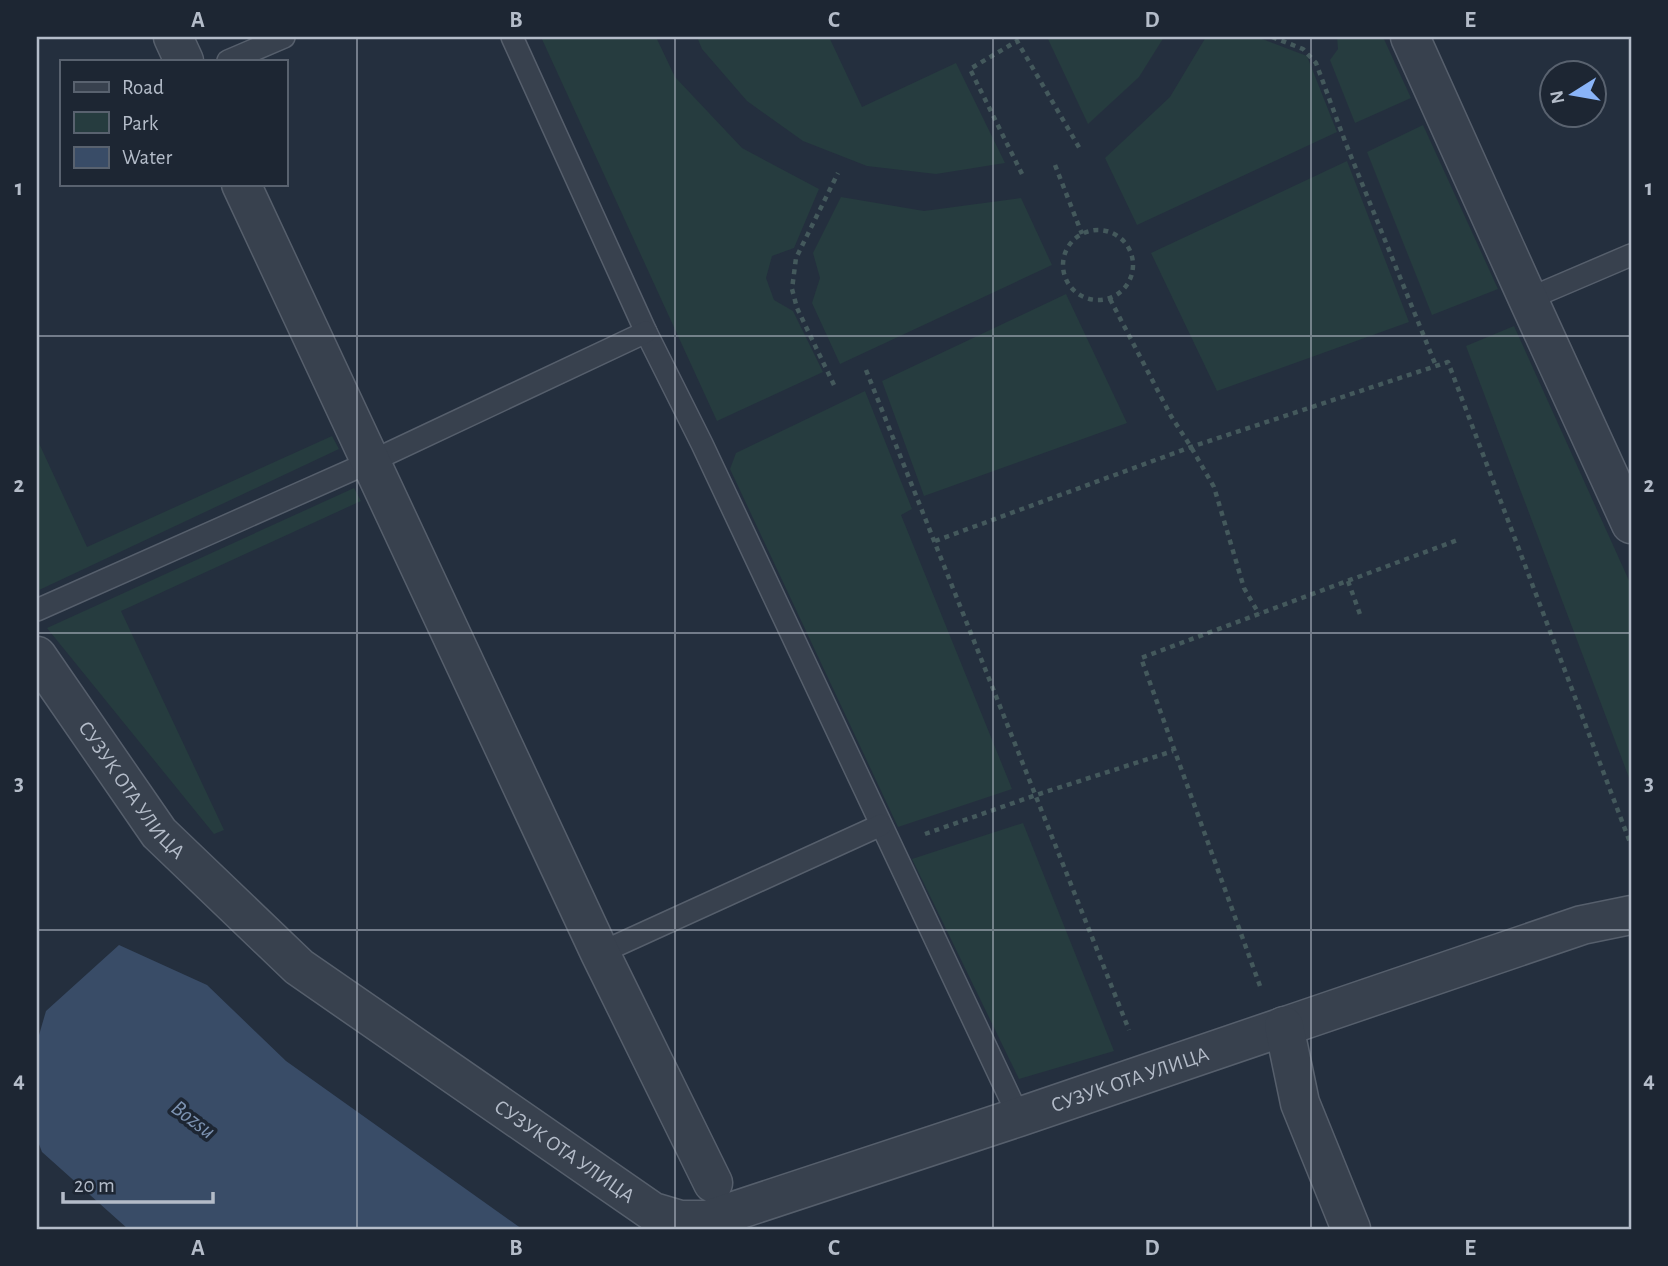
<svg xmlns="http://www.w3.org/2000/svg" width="1668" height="1266" font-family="'Alegreya Sans',sans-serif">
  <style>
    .green { fill: #263c3f }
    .water { fill: #394c67 }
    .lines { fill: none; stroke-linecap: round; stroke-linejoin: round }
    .service-casing { stroke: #565f6c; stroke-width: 24 }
    .minor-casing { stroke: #565f6c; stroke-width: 41 }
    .path { stroke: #44595c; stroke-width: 4.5; stroke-dasharray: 5 5; stroke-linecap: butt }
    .service { stroke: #38414e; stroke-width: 21 }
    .minor { stroke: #38414e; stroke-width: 38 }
    .grid { fill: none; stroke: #b4bcc9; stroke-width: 2; stroke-opacity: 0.55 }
    .labels { text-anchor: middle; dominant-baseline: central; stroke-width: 7; stroke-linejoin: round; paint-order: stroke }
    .street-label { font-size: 21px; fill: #b4bcc9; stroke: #1d2633 }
    .water-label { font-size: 23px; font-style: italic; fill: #7c92b1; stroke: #1d2633 }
    .neatline { fill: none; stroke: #b4bcc9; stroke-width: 2.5 }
    .grid-label { font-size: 23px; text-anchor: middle; font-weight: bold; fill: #b4bcc9 }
  </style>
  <rect width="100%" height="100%" fill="#242f3e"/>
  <g class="green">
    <path d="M 541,37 L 656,37 L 675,77 L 742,148 L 819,189 L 794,248 L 772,256 L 766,278 L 774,300 L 793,311 L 823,372 L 717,421 Z"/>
    <path d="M 697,37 L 829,37 L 862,107 L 956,63 L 1005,163 L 936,174 L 867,166 L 803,141 L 747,101 L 702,49 Z"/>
    <path d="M 1047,37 L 1164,37 L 1139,77 L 1088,124 Z"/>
    <path d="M 1206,37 L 1257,37 L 1307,56 L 1337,132 L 1137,225 L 1105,158 L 1170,97 Z"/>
    <path d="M 1337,37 L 1383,37 L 1411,98 L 1355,123 L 1330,60 L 1338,49 Z"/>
    <path d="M 1423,125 L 1498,289 L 1432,315 L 1367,152 Z"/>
    <path d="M 1347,161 L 1409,322 L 1217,391 L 1151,253 Z"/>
    <path d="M 841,197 L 924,211 L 1021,198 L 1052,265 L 840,364 L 812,303 L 820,278 L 813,253 Z"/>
    <path d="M 1066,294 L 1127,423 L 924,496 L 882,381 Z"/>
    <path d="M 1514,326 L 1631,585 L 1631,783 L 1466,346 Z"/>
    <path d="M 865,391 L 912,509 L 901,515 L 1012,789 L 898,827 L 730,469 L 736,453 Z"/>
    <path d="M 332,436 L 339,449 L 37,591 L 37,439 L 87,547 Z"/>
    <path d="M 354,488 L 361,501 L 121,611 L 224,830 L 214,834 L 47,628 Z"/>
    <path d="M 1023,823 L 1114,1051 L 1019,1079 L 912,859 Z"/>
  </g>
  <path class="water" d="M 119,945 L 207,985 L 286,1061 L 522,1229 L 128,1229 L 42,1152 L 37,1139 L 37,1042 L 46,1011 Z"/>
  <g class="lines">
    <defs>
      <g id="service">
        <path d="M 512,37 L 646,332 L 702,444 L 1019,1117"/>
        <path d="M 228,61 L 284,37"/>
        <path d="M 1528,299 L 1631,255"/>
        <path d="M 37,610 L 370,462 L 646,332"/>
        <path d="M 600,953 L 881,825"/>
      </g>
      <g id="minor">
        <path d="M 173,37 L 184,61"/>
        <path d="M 1410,37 L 1528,299 L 1631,524"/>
        <path d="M 241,184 L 600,953 L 713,1183"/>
        <path id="s1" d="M 37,656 L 159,833 L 299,967 L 653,1212 L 680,1220 L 707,1220 L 1019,1117 L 1582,925 L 1631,915"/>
        <path d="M 1284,1026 L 1300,1103 L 1351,1229"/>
      </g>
    </defs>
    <use href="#service" class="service-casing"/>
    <use href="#minor" class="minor-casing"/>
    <g class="path">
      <path d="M 1272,37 L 1303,49 L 1316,63 L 1346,144 L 1436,366"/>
      <path d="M 1055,165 L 1082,234"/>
      <path d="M 1022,174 L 970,69 L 1017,41 L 1080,149"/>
      <circle cx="1098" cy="265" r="35"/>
      <path d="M 1110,299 L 1171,416 L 1191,447 L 1214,487 L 1244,588 L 1259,614"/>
      <path d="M 866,370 L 1129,1030"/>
      <path d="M 834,385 L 797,308 L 792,289 L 796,258 L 838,173"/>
      <path d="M 935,541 L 1191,447 L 1448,362 L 1631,845"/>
      <path d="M 1348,581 L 1361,617"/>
      <path d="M 925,834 L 1036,795 L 1173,751"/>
      <path d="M 1260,986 L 1141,658 L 1460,539"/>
    </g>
    <use href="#service" class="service"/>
    <use href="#minor" class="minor"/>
  </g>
  <path class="grid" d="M 357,37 L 357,1229M 675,37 L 675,1229M 993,37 L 993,1229M 1311,37 L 1311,1229M 37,336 L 1631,336M 37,633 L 1631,633M 37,930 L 1631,930"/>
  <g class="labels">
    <g class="street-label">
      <text stroke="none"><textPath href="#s1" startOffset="164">СУЗУК ОТА УЛИЦА</textPath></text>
      <text stroke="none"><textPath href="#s1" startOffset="1340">СУЗУК ОТА УЛИЦА</textPath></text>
      <text stroke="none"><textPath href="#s1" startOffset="732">СУЗУК ОТА УЛИЦА</textPath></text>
    </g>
    <g class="water-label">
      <text transform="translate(193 1120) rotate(37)">Bozsu</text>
    </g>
  </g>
  <rect width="1668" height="1266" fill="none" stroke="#1d2633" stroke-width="77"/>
  <rect x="60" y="60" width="228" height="126" fill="#1d2633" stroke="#59626f" stroke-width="2"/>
  <rect x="74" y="82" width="35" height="10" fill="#38414e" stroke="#59626f" stroke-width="2"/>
  <text x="122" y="94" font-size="21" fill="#b4bcc9">Road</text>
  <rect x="74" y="112" width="35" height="21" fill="#263c3f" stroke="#59626f" stroke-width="2"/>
  <text x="122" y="130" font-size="21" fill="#b4bcc9">Park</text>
  <rect x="74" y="147" width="35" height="21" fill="#394c67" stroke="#59626f" stroke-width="2"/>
  <text x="122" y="164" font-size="21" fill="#b4bcc9">Water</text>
  <g transform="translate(1573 94) rotate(259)"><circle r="33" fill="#1d2633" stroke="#59626f" stroke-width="2"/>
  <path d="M0-5L12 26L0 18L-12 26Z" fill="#8ab4f8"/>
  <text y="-10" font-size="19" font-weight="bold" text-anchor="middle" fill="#b4bcc9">N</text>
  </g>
  <path d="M63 1192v10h150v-10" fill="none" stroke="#b4bcc9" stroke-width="3.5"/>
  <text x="74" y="1192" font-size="21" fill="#b4bcc9" stroke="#1d2633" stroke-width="5" paint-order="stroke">20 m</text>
  <rect x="38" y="38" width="1592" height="1190" class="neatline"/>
  <g class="grid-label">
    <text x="198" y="27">A</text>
    <text x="516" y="27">B</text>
    <text x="834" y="27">C</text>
    <text x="1152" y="27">D</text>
    <text x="1470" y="27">E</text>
    <text x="19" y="195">1</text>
    <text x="1649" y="195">1</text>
    <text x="19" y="492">2</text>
    <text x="1649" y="492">2</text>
    <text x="19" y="790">3</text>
    <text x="1649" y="790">3</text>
    <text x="19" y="1087">4</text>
    <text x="1649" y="1087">4</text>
    <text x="198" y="1255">A</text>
    <text x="516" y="1255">B</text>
    <text x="834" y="1255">C</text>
    <text x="1152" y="1255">D</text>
    <text x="1470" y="1255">E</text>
  </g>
</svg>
